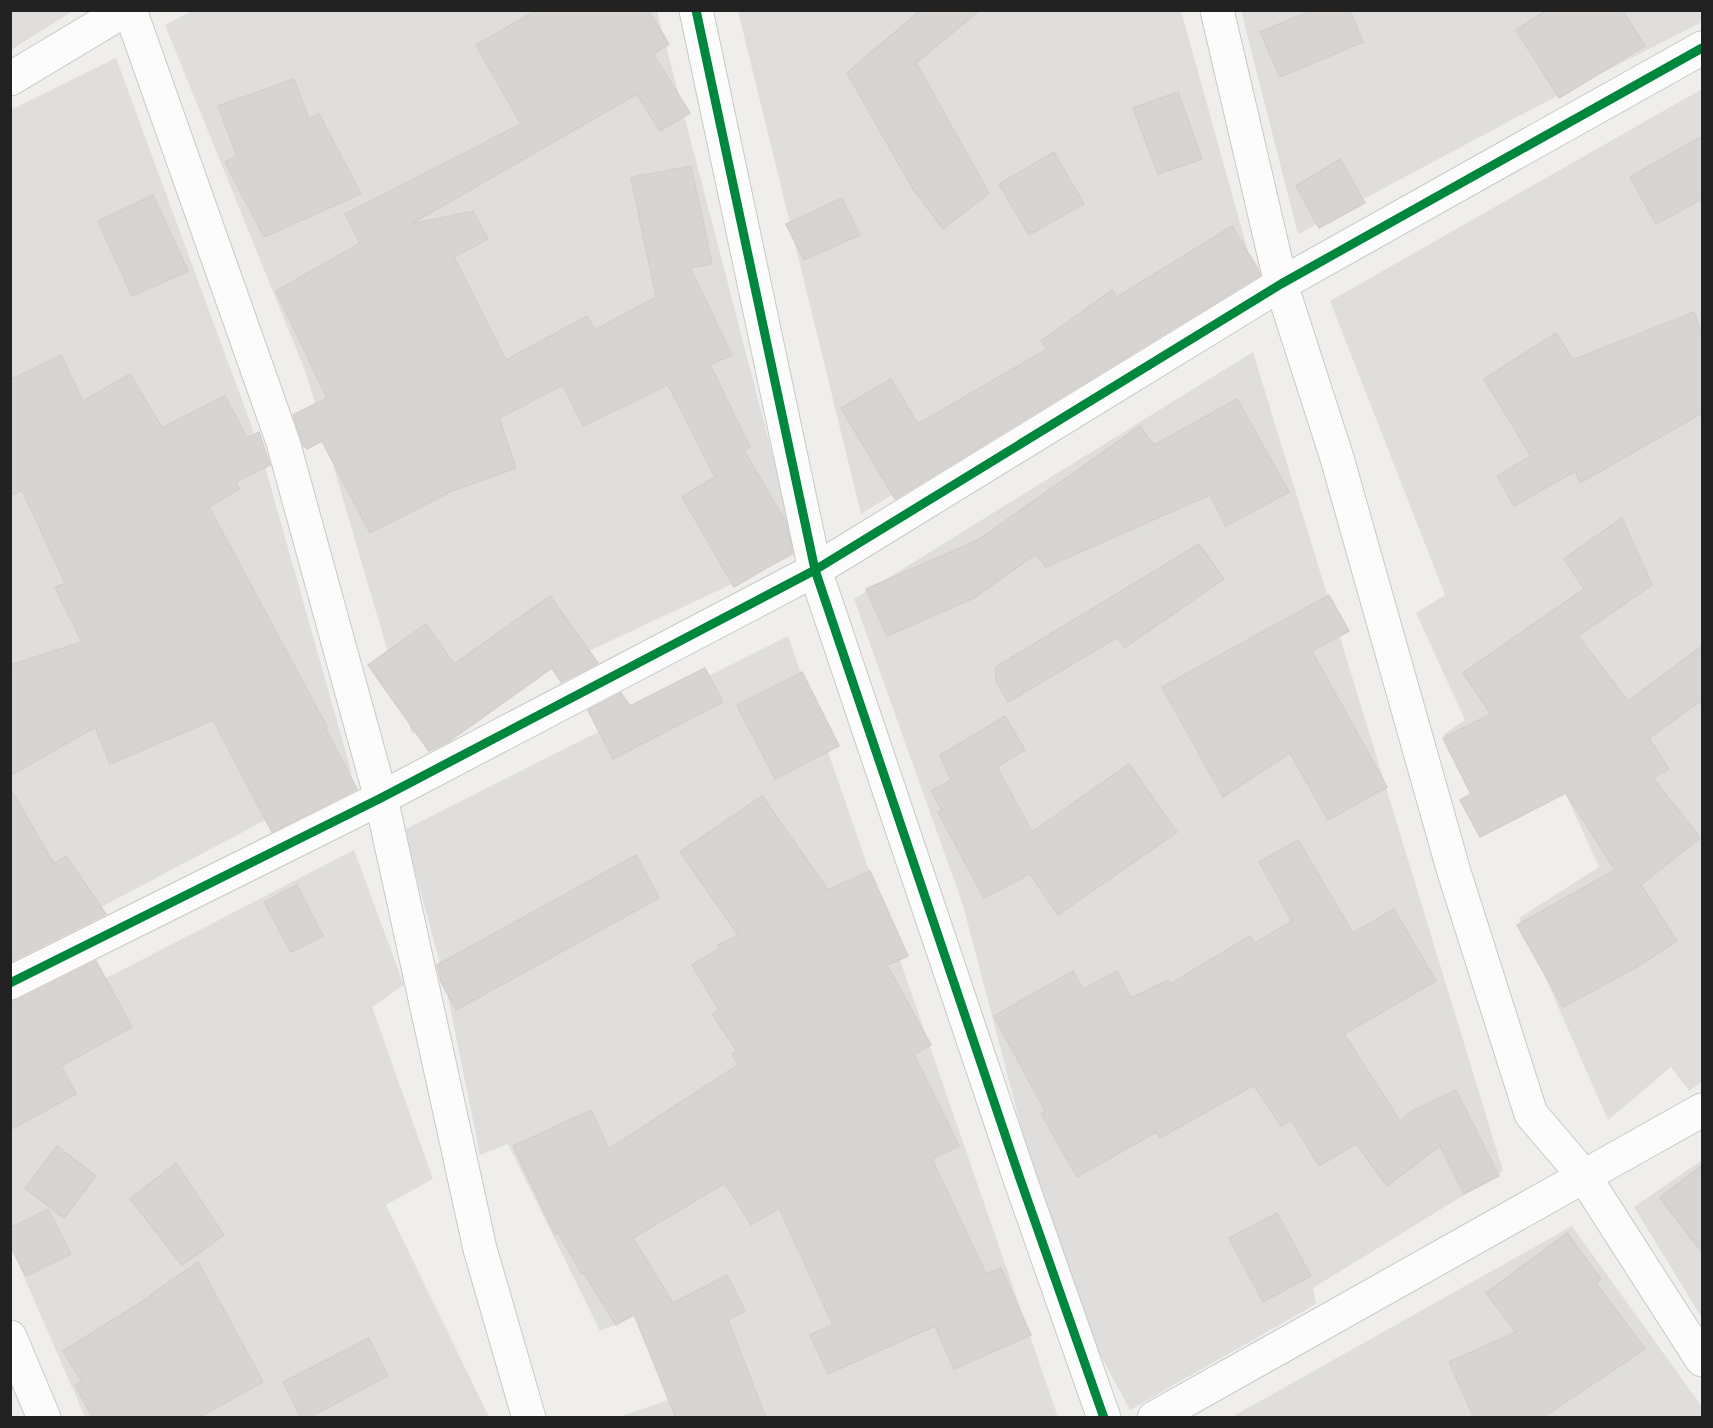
<svg xmlns="http://www.w3.org/2000/svg" width="1713" height="1428" font-family="Barlow,sans-serif">
  <style>
    .residential { fill: #dfdedc }
    .building { fill: #d7d4d2; stroke: #d3d0cc; stroke-width: 1.5 }
    .lines { fill: none; stroke-linecap: round; stroke-linejoin: round }
    .street-casing { stroke: #c9c8c7; stroke-width: 35 }
    .street { stroke: #fdfcfc; stroke-width: 33 }
    .cycleway-casing { stroke: #fff; stroke-width: 13 }
    .cycleway { stroke: #00873e; stroke-width: 9 }
  </style>
  <rect width="100%" height="100%" fill="#f0eeeb"/>
  <g class="residential">
    <path d="M 11,10 L 73,10 L 73,11 L 11,50 Z"/>
    <path d="M 194,10 L 657,11 L 798,553 L 412,734 L 306,373 L 165,25 Z"/>
    <path d="M 1702,10 L 1702,22 L 1551,99 L 1298,234 L 1241,11 Z"/>
    <path d="M 738,11 L 1181,11 L 1254,273 L 861,514 Z"/>
    <path d="M 116,58 L 260,449 L 352,774 L 11,955 L 11,110 Z"/>
    <path d="M 1702,89 L 1702,1082 L 1689,1091 L 1671,1067 L 1608,1120 L 1519,918 L 1599,867 L 1561,784 L 1490,828 L 1444,734 L 1465,720 L 1416,613 L 1445,595 L 1330,301 Z"/>
    <path d="M 1253,352 L 1503,1171 L 1313,1288 L 1316,1304 L 1130,1410 L 1083,1323 L 1038,1192 L 963,905 L 854,599 Z"/>
    <path d="M 788,636 L 1058,1417 L 619,1417 L 671,1399 L 634,1317 L 600,1331 L 508,1144 L 480,1155 L 445,982 L 404,830 Z"/>
    <path d="M 354,850 L 404,985 L 372,1007 L 433,1179 L 386,1205 L 489,1417 L 85,1417 L 11,1247 L 10,1028 Z"/>
    <path d="M 1702,1160 L 1702,1318 L 1634,1207 Z"/>
    <path d="M 1572,1226 L 1702,1407 L 1702,1418 L 1230,1418 Z"/>
  </g>
  <g class="building">
    <path d="M 537,10 L 648,10 L 669,44 L 653,54 L 690,113 L 660,131 L 637,94 L 411,224 L 473,211 L 488,239 L 454,257 L 506,360 L 587,316 L 595,330 L 656,297 L 631,178 L 644,174 L 645,175 L 691,166 L 712,264 L 690,268 L 732,355 L 710,365 L 750,447 L 744,451 L 786,522 L 792,553 L 734,587 L 682,497 L 715,477 L 668,385 L 583,426 L 563,385 L 499,418 L 516,468 L 452,491 L 370,533 L 322,441 L 307,449 L 306,447 L 304,447 L 293,415 L 327,398 L 276,291 L 360,243 L 345,214 L 521,124 L 476,45 Z"/>
    <path d="M 921,10 L 980,10 L 916,63 L 989,193 L 943,229 L 913,189 L 847,73 Z"/>
    <path d="M 1312,10 L 1350,10 L 1363,42 L 1280,77 L 1260,32 Z"/>
    <path d="M 1547,10 L 1622,10 L 1645,46 L 1559,98 L 1516,30 Z"/>
    <path d="M 294,79 L 309,119 L 319,114 L 361,194 L 264,237 L 225,162 L 237,156 L 218,106 Z"/>
    <path d="M 1178,92 L 1202,159 L 1158,174 L 1133,108 Z"/>
    <path d="M 1702,136 L 1702,199 L 1656,224 L 1630,177 Z"/>
    <path d="M 1054,152 L 1084,204 L 1029,235 L 999,184 Z"/>
    <path d="M 1340,159 L 1365,203 L 1319,228 L 1296,186 Z"/>
    <path d="M 153,195 L 188,271 L 132,296 L 98,221 Z"/>
    <path d="M 842,198 L 860,235 L 804,260 L 786,224 Z"/>
    <path d="M 1232,226 L 1258,269 L 1260,275 L 895,499 L 841,408 L 891,379 L 918,424 L 1047,349 L 1041,341 L 1112,290 L 1117,297 Z"/>
    <path d="M 1694,312 L 1702,335 L 1702,413 L 1580,483 L 1575,471 L 1514,506 L 1497,476 L 1531,456 L 1484,379 L 1556,333 L 1573,360 Z"/>
    <path d="M 61,355 L 83,401 L 130,374 L 162,428 L 225,396 L 247,438 L 259,432 L 270,465 L 236,482 L 239,489 L 209,507 L 327,727 L 325,728 L 357,789 L 272,832 L 213,720 L 110,764 L 95,727 L 10,776 L 10,665 L 82,642 L 55,588 L 65,583 L 22,490 L 10,496 L 10,380 Z"/>
    <path d="M 1237,399 L 1289,492 L 1226,526 L 1210,495 L 1046,567 L 1036,554 L 974,598 L 887,636 L 866,589 L 978,540 L 1140,426 L 1154,445 Z"/>
    <path d="M 1622,518 L 1652,585 L 1578,636 L 1628,701 L 1702,646 L 1702,700 L 1649,738 L 1669,769 L 1653,778 L 1700,838 L 1641,885 L 1677,941 L 1635,968 L 1563,1007 L 1517,925 L 1615,870 L 1566,793 L 1480,837 L 1460,800 L 1471,794 L 1443,738 L 1491,714 L 1463,673 L 1584,589 L 1564,559 Z"/>
    <path d="M 1199,544 L 1224,579 L 1124,648 L 1118,637 L 1008,702 L 996,681 L 996,667 Z"/>
    <path d="M 1329,595 L 1349,631 L 1312,651 L 1387,787 L 1328,820 L 1290,753 L 1223,797 L 1162,687 Z"/>
    <path d="M 550,596 L 598,663 L 561,682 L 552,668 L 448,742 L 429,751 L 368,665 L 426,624 L 454,664 Z"/>
    <path d="M 705,668 L 723,702 L 613,759 L 588,710 L 621,693 L 630,706 Z"/>
    <path d="M 802,672 L 839,746 L 775,779 L 737,705 Z"/>
    <path d="M 1005,716 L 1025,750 L 997,767 L 1032,832 L 1129,764 L 1177,832 L 1058,915 L 1030,874 L 984,898 L 938,812 L 942,810 L 931,791 L 951,780 L 940,755 Z"/>
    <path d="M 10,788 L 54,864 L 66,856 L 106,914 L 10,962 Z"/>
    <path d="M 762,796 L 828,890 L 870,871 L 908,956 L 887,965 L 931,1045 L 914,1054 L 959,1146 L 932,1159 L 986,1274 L 1001,1268 L 1031,1335 L 954,1369 L 935,1326 L 828,1374 L 810,1335 L 833,1325 L 779,1208 L 751,1225 L 725,1183 L 633,1238 L 673,1303 L 727,1275 L 745,1311 L 728,1320 L 766,1418 L 676,1418 L 634,1314 L 616,1325 L 584,1273 L 582,1274 L 558,1233 L 555,1234 L 513,1146 L 591,1110 L 609,1149 L 738,1065 L 732,1054 L 737,1051 L 712,1014 L 719,1010 L 692,965 L 720,948 L 718,945 L 738,935 L 680,852 Z"/>
    <path d="M 1298,840 L 1353,933 L 1394,909 L 1436,981 L 1344,1034 L 1400,1121 L 1414,1110 L 1456,1090 L 1499,1176 L 1464,1194 L 1440,1146 L 1387,1186 L 1356,1144 L 1319,1166 L 1291,1120 L 1281,1126 L 1254,1085 L 1160,1138 L 1156,1132 L 1077,1177 L 1041,1113 L 1045,1111 L 994,1016 L 1073,971 L 1083,989 L 1117,971 L 1131,998 L 1168,980 L 1170,984 L 1250,936 L 1255,943 L 1292,921 L 1259,862 Z"/>
    <path d="M 636,855 L 659,898 L 456,1010 L 441,982 L 437,965 Z"/>
    <path d="M 297,885 L 323,936 L 291,952 L 264,902 Z"/>
    <path d="M 96,961 L 132,1027 L 61,1066 L 76,1094 L 10,1130 L 10,1001 L 18,1000 Z"/>
    <path d="M 57,1146 L 96,1176 L 64,1218 L 25,1188 Z"/>
    <path d="M 176,1163 L 224,1235 L 182,1265 L 130,1199 Z"/>
    <path d="M 1702,1165 L 1702,1253 L 1660,1198 Z"/>
    <path d="M 48,1209 L 71,1254 L 26,1276 L 10,1245 L 10,1228 Z"/>
    <path d="M 1277,1213 L 1311,1276 L 1263,1302 L 1229,1238 Z"/>
    <path d="M 1567,1233 L 1601,1279 L 1596,1283 L 1645,1349 L 1542,1418 L 1474,1418 L 1449,1362 L 1516,1332 L 1486,1293 Z"/>
    <path d="M 198,1262 L 263,1382 L 198,1418 L 93,1418 L 75,1385 L 82,1382 L 63,1351 L 151,1296 L 150,1295 Z"/>
    <path d="M 369,1338 L 388,1376 L 308,1418 L 301,1418 L 283,1382 Z"/>
  </g>
  <g class="lines">
    <defs>
      <g id="street">
        <path d="M 130,10 L 283,442 L 381,798 L 480,1249 L 529,1418"/>
        <path d="M 696,10 L 815,570 L 1019,1176 L 1104,1418"/>
        <path d="M 1217,10 L 1281,284 L 1337,458 L 1454,872 L 1531,1114 L 1584,1176 L 1702,1360"/>
        <path d="M 10,79 L 125,10"/>
        <path d="M 10,983 L 381,798 L 815,570 L 1281,284 L 1702,48"/>
        <path d="M 10,1337 L 44,1418"/>
        <path d="M 1154,1418 L 1702,1110"/>
      </g>
    </defs>
    <use href="#street" class="street-casing"/>
    <use href="#street" class="street"/>
    <defs>
      <g id="cycleway">
        <path d="M 696,10 L 815,570 L 1019,1176 L 1104,1418"/>
        <path d="M 10,983 L 381,798 L 815,570 L 1281,284 L 1702,48"/>
      </g>
    </defs>
    <use href="#cycleway" class="cycleway-casing"/>
    <use href="#cycleway" class="cycleway"/>
  </g>
  <rect width="1713" height="1428" fill="none" stroke="#222222" stroke-width="24"/>
</svg>
